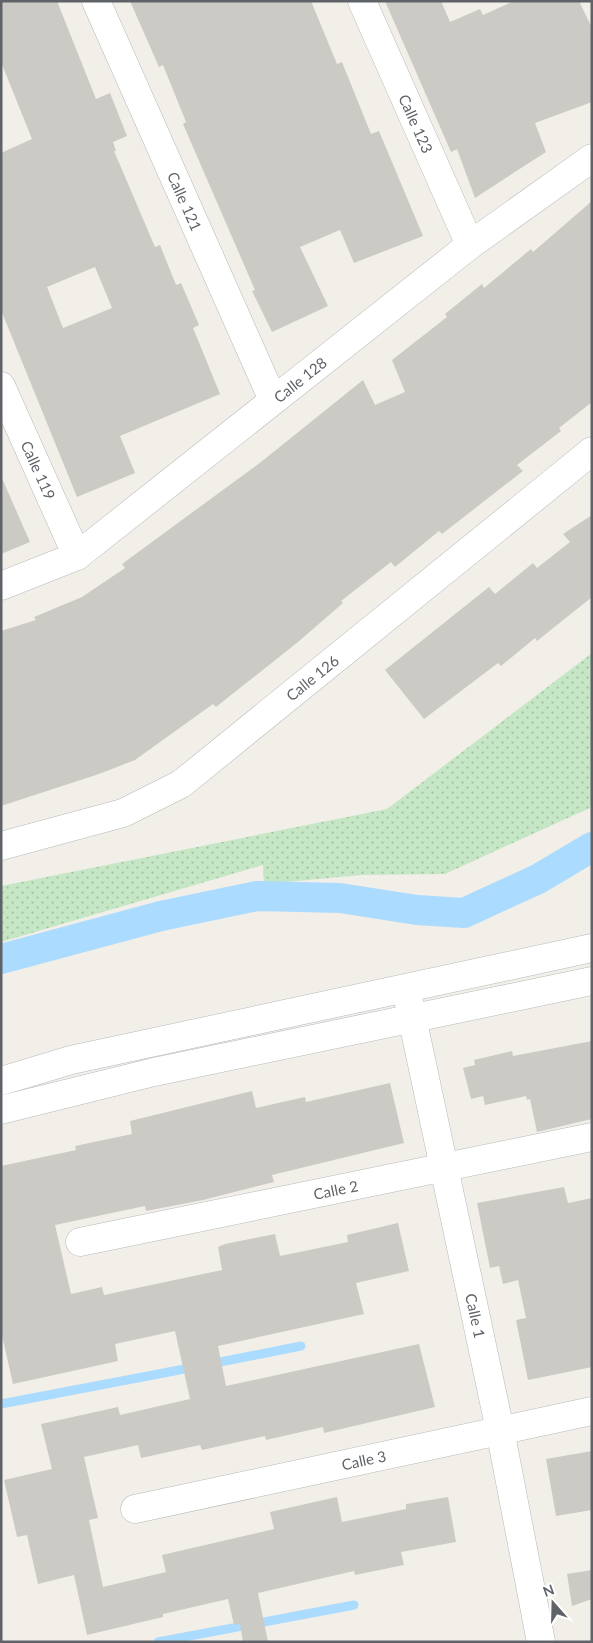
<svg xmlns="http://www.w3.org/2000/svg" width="593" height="1643" font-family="Lato,sans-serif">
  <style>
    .grass { fill: url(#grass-dots) }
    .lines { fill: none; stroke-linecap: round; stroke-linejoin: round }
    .stream { stroke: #abdbfe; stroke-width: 9 }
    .canal { stroke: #abdbfe; stroke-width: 30 }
    .building { fill: #cccac5; fill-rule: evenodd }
    .minor-casing { stroke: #b5b8bc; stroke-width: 29 }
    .minor { stroke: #fff; stroke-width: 28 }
    .labels { text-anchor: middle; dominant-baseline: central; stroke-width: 4; stroke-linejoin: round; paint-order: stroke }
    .street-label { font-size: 15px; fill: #5f6368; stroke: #fff }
  </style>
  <defs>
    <pattern id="grass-dots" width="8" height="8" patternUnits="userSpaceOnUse" patternTransform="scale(1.25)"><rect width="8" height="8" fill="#c6e7c5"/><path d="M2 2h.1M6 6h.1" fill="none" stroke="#a4bfa4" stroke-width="1.8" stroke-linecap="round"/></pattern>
  </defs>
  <rect width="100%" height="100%" fill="#f1efe8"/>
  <path class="grass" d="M 592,653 L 592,807 L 445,874 L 362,875 L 264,884 L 263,865 L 1,942 L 1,886 L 387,809 Z"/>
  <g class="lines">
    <g class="stream">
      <path d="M 210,1364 L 301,1346"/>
      <path d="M 1,1404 L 195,1367"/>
      <path d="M 158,1642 L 354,1605"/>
    </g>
    <path class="canal" d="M 1,959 L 161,916 L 257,896 L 340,898 L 417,910 L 464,913 L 538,879 L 592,847"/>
  </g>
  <g class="building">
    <path d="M 1,1 L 57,1 L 96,99 L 110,93 L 127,136 L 113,142 L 116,151 L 114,151 L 155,247 L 160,245 L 176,285 L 181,283 L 199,325 L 193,328 L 220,394 L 120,436 L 135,473 L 77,497 L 1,310 L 1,153 L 32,139 L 1,62 ZM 95,267 L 112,308 L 63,328 L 47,287 Z"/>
    <path d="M 130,1 L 311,1 L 337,64 L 342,62 L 371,134 L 379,131 L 423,236 L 354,263 L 340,230 L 300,247 L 328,306 L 272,332 L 252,291 L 255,290 L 183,124 L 186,122 L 163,65 L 159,67 Z"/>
    <path d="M 385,1 L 441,1 L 450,22 L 480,9 L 483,15 L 514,1 L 579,1 L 592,28 L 592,102 L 535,123 L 546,152 L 475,198 L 457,149 L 451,152 Z"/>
    <path d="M 592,201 L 592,402 L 559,428 L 561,431 L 517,465 L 523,471 L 442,534 L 439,531 L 395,567 L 391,562 L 341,601 L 343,603 L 298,642 L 216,707 L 213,704 L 135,760 L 99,774 L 1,806 L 1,631 L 36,620 L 34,617 L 82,597 L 125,568 L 122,564 L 261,462 L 363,380 L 375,405 L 405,392 L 392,360 L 447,317 L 445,314 L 482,284 L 484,288 L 531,249 L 533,252 Z"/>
    <path d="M 1,476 L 30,542 L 1,554 Z"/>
    <path d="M 592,515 L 592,597 L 537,641 L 535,638 L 501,666 L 498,663 L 424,719 L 385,670 L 489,587 L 495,594 L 533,563 L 537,568 L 570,542 L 563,534 Z"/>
    <path d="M 592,1041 L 592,1119 L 537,1132 L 530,1099 L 527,1100 L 526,1096 L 485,1105 L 483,1096 L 471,1099 L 463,1068 L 475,1065 L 474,1060 L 512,1051 L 513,1056 Z"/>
    <path d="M 390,1083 L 404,1143 L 272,1175 L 274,1182 L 203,1200 L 146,1211 L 145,1206 L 55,1225 L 71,1294 L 102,1287 L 104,1295 L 222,1270 L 218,1247 L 225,1244 L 275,1234 L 280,1256 L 348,1242 L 347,1235 L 398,1223 L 409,1271 L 356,1283 L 364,1314 L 218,1346 L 226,1386 L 419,1344 L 435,1407 L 324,1433 L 323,1427 L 266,1440 L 265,1436 L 202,1450 L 200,1445 L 141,1458 L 138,1445 L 84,1457 L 98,1518 L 89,1520 L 103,1587 L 166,1572 L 162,1555 L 274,1529 L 270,1512 L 337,1497 L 342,1522 L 406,1509 L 406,1504 L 448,1497 L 456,1542 L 401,1552 L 404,1565 L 355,1575 L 354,1571 L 258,1593 L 268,1642 L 243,1642 L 240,1624 L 234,1625 L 228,1599 L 163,1614 L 163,1617 L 87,1635 L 74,1575 L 38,1584 L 27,1535 L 17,1537 L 4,1480 L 52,1469 L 41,1424 L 118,1407 L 120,1415 L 190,1399 L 175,1331 L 115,1344 L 118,1361 L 13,1384 L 1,1331 L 1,1166 L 76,1150 L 75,1146 L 132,1134 L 130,1121 L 252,1091 L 256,1108 L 305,1097 L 306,1102 Z"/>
    <path d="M 564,1187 L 568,1203 L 592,1198 L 592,1367 L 528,1380 L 516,1320 L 526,1318 L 518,1280 L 503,1284 L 499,1266 L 490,1268 L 477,1203 Z"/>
    <path d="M 592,1451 L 592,1510 L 556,1516 L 546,1459 Z"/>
    <path d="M 592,1570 L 592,1599 L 572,1606 L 567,1574 Z"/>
  </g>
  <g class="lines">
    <defs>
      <g id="minor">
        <path id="s1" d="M 96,1 L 273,400"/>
        <path id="s2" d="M 362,1 L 470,245"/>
        <path id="s3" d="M 1,386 L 77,556"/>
        <path id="s4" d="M 1,586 L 77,556 L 470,245 L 592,158"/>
        <path id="s5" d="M 1,846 L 123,813 L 181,784 L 592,451"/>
        <path id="s6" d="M 406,989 L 500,1430 L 541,1642"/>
        <path d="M 1,1081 L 71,1060 L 592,948"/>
        <path d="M 1,1110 L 154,1072 L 592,981"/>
        <path id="s7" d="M 80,1242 L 592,1137"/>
        <path id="s8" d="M 135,1509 L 592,1411"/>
      </g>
    </defs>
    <use href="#minor" class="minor-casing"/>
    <use href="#minor" class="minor"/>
  </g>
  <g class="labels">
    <g class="street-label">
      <text stroke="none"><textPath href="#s2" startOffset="134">Calle 123</textPath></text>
      <text stroke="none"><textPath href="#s1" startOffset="219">Calle 121</textPath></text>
      <text stroke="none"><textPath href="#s4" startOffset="366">Calle 128</textPath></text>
      <text stroke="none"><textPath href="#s3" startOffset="92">Calle 119</textPath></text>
      <text stroke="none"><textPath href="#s5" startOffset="360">Calle 126</textPath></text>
      <text stroke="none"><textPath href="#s7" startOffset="261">Calle 2</textPath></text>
      <text stroke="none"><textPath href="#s6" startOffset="334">Calle 1</textPath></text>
      <text stroke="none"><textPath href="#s8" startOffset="234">Calle 3</textPath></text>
    </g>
  </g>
  <rect width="593" height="1643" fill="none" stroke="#5f6368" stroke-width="5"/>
  <g transform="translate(553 1603) rotate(340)" stroke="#ffffff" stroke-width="4" paint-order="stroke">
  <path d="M0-4L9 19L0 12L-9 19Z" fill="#5f6368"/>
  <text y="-8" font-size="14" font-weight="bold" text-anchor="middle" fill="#5f6368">N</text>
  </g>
</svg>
